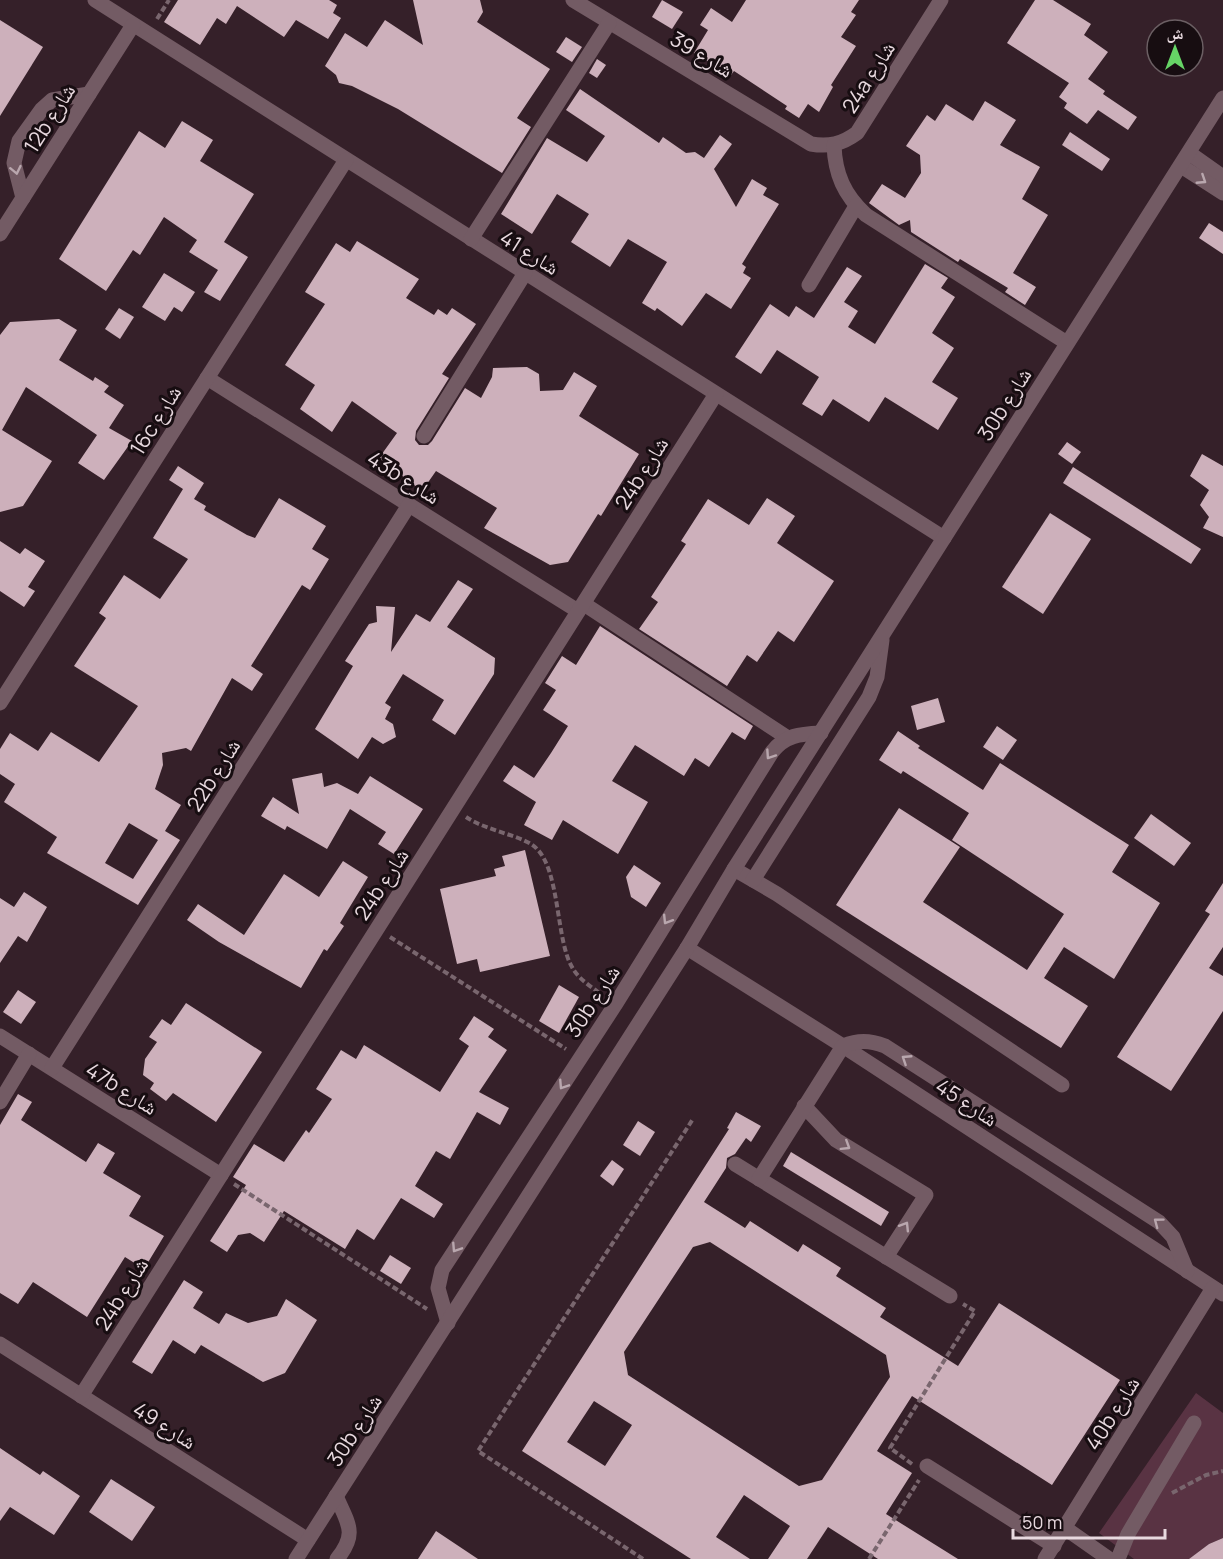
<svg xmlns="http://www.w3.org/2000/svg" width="1223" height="1559" font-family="Manrope,'Noto Naskh Arabic',sans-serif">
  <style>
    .green { fill: #593343 }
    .building { fill: #cdb0bb; fill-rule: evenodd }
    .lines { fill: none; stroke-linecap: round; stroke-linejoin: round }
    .path { stroke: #79666e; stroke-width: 4; stroke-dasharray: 6 3; stroke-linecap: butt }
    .minor { stroke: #735b64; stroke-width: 15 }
    .oneway { stroke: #b9a7ae }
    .labels { text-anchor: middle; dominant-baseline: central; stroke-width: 6; stroke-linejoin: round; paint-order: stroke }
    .street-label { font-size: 21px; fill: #e8d9df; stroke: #170d11 }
  </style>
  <rect width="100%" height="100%" fill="#352029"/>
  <path class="green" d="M 1196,1393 L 1223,1413 L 1223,1538 L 1209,1544 L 1189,1559 L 1134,1559 L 1099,1533 Z"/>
  <g class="building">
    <path d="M 178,0 L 329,0 L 337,5 L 333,13 L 341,18 L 328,39 L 296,20 L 284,37 L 237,6 L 226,24 L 217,18 L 200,45 L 164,22 Z"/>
    <path d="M 413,0 L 480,0 L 483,12 L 477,22 L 550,69 L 517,118 L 531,127 L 502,173 L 398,109 L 352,86 L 339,83 L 336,75 L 325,66 L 345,33 L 367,47 L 385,20 L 423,45 Z"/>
    <path d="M 662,0 L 683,12 L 672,29 L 652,17 Z"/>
    <path d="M 746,0 L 859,0 L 851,12 L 856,15 L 841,37 L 856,46 L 831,85 L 833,87 L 819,112 L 808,104 L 799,118 L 785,109 L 787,106 L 734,71 L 731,75 L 694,53 L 708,30 L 700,25 L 711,8 L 732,22 Z"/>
    <path d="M 1035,0 L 1053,0 L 1091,24 L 1084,35 L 1108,52 L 1088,79 L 1105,91 L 1103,94 L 1137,117 L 1128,130 L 1098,110 L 1087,124 L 1064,108 L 1067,103 L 1059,97 L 1069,83 L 1007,43 Z"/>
    <path d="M 0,20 L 43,47 L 0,116 Z"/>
    <path d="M 566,37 L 582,47 L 572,62 L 556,52 Z"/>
    <path d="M 597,59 L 606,65 L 597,78 L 589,73 Z"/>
    <path d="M 580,89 L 659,143 L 663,137 L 686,153 L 695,152 L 704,158 L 720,135 L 732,144 L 714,169 L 736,207 L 752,179 L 767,188 L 763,195 L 779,204 L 742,264 L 746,267 L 743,273 L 751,278 L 731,309 L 706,293 L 682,326 L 657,308 L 655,311 L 642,303 L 667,262 L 628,239 L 610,267 L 571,242 L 589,214 L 557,194 L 532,234 L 501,214 L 547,138 L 587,162 L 605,136 L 566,110 Z"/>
    <path d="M 985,101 L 1016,120 L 1000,145 L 1040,167 L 1022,199 L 1048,215 L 1013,273 L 1036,287 L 1025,305 L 1005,292 L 1008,288 L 960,259 L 958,262 L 911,232 L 910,220 L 899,225 L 869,203 L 882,184 L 905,198 L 921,173 L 920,155 L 906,146 L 927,115 L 935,121 L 946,104 L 973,121 Z"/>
    <path d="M 182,121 L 213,140 L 200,161 L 254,194 L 224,242 L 248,257 L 220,301 L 204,292 L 218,270 L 189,252 L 197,240 L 164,217 L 140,255 L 133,250 L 106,291 L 59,259 L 139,131 L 165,148 Z"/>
    <path d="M 1070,132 L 1110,159 L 1102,171 L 1062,145 Z"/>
    <path d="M 1209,223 L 1223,232 L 1223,254 L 1199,238 Z"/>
    <path d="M 357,241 L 419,279 L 406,298 L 434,315 L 438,309 L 447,315 L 452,308 L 476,324 L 442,374 L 449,378 L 416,431 L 415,440 L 419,445 L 428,445 L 432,441 L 465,388 L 481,398 L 492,377 L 493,368 L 527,367 L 539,374 L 540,391 L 563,390 L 574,372 L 597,386 L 579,416 L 639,454 L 601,516 L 598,514 L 568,562 L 550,565 L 484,528 L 497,508 L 436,471 L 422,491 L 379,458 L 397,433 L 352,401 L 332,432 L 300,409 L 315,385 L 285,365 L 325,304 L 305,292 L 336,243 L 350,252 Z"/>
    <path d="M 925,264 L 948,278 L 941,288 L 955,297 L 932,333 L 954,348 L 932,382 L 958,398 L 938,430 L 885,397 L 869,422 L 833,399 L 822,416 L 802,404 L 819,377 L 777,350 L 761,374 L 735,357 L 770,304 L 789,317 L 796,306 L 814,318 L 847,267 L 862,276 L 844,302 L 858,311 L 848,327 L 875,344 Z"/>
    <path d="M 164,273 L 195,292 L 182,312 L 174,307 L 165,321 L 142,307 Z"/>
    <path d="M 119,308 L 134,317 L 120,339 L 105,329 Z"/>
    <path d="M 59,319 L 77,330 L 59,360 L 93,381 L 95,377 L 109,386 L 104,392 L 124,405 L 109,428 L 132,441 L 104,480 L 78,463 L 97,435 L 26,387 L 2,430 L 52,461 L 23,506 L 0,512 L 0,335 L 10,322 Z"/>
    <path d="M 1067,442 L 1081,452 L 1072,464 L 1058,454 Z"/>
    <path d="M 1202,454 L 1223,466 L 1223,537 L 1203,528 L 1209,517 L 1200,505 L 1209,490 L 1190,476 Z"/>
    <path d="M 178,466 L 204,483 L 194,499 L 206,506 L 204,510 L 247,535 L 255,538 L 279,498 L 326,526 L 312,549 L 329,559 L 310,590 L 302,585 L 251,666 L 263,674 L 252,691 L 232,678 L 191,751 L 186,748 L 162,753 L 163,765 L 155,789 L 181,805 L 165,831 L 180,840 L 138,905 L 47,853 L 57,837 L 4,802 L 15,784 L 0,774 L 0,749 L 10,733 L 38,751 L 51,732 L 99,762 L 138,706 L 74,666 L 106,618 L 99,613 L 124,575 L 160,599 L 188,559 L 153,538 L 183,489 L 169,480 ZM 129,823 L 158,840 L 133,879 L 105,863 Z"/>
    <path d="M 1073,467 L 1201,549 L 1191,564 L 1063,483 Z"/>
    <path d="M 767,498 L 795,516 L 777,543 L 834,581 L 794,642 L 778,631 L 757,662 L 747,655 L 727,686 L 639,629 L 658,602 L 651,597 L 686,544 L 681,541 L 708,499 L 749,525 Z"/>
    <path d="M 1050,513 L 1091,539 L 1043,614 L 1002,587 Z"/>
    <path d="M 0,541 L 20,554 L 25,548 L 45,561 L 28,587 L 35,591 L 24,607 L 0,591 Z"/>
    <path d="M 458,580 L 473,589 L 447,627 L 495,658 L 494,674 L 455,735 L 432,720 L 444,700 L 403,674 L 385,703 L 391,707 L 385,719 L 393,724 L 396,737 L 383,744 L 372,737 L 358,759 L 315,729 L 353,666 L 345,661 L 369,624 L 377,622 L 376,606 L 395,607 L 391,652 L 416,614 L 430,622 Z"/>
    <path d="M 600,626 L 753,726 L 745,740 L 732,732 L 709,767 L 695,758 L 684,776 L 635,745 L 612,781 L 648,802 L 618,854 L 563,820 L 552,840 L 524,825 L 536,802 L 503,781 L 514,765 L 534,778 L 551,753 L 568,726 L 543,710 L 556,690 L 545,683 L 562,656 L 576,665 Z"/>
    <path d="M 938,698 L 945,722 L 917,730 L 911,706 Z"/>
    <path d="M 997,726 L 1017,740 L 1003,760 L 983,747 Z"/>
    <path d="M 898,731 L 920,746 L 918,748 L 983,790 L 1000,763 L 1129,845 L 1112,872 L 1160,903 L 1114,979 L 1064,947 L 1044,978 L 1088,1006 L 1061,1048 L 836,905 L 899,808 L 960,847 L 923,902 L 1027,970 L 1064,914 L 952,840 L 969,813 L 903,771 L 901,774 L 879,760 Z"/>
    <path d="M 322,773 L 324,787 L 337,783 L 358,794 L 370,776 L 423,809 L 394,854 L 378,844 L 386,832 L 350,809 L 327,849 L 287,826 L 285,830 L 261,816 L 273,797 L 299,814 L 292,779 Z"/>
    <path d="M 1151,814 L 1191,843 L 1174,866 L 1134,838 Z"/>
    <path d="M 525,850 L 550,956 L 480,972 L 477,959 L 457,964 L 440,889 L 496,876 L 494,869 L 505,866 L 502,856 Z"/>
    <path d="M 343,861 L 368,877 L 340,923 L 344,926 L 327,951 L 324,949 L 301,988 L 219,942 L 187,920 L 198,904 L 244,935 L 284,874 L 319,897 Z"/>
    <path d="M 634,865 L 661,883 L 646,907 L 631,897 L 626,877 Z"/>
    <path d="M 1223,883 L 1223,947 L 1209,968 L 1223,976 L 1223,1011 L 1171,1091 L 1117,1057 L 1210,914 L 1205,911 Z"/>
    <path d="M 24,892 L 47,907 L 27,942 L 18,936 L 0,963 L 0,898 L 14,907 Z"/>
    <path d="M 559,985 L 579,997 L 559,1033 L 539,1021 Z"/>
    <path d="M 18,990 L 36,1002 L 21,1024 L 3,1012 Z"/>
    <path d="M 186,1003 L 262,1052 L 216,1122 L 173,1093 L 166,1101 L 150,1089 L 154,1083 L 143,1075 L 145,1059 L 157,1042 L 149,1037 L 162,1019 L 171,1025 Z"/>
    <path d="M 474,1016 L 494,1029 L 488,1037 L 507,1050 L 479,1092 L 509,1108 L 500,1125 L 477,1112 L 450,1159 L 436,1151 L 415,1186 L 443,1204 L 434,1218 L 401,1198 L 374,1240 L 357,1229 L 345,1249 L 284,1211 L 264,1242 L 250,1233 L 238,1235 L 227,1252 L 210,1241 L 246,1185 L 233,1177 L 254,1144 L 284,1162 L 306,1130 L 309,1133 L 332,1099 L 316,1089 L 341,1050 L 356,1059 L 364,1045 L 440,1092 L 469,1046 L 459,1039 Z"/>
    <path d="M 18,1094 L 32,1102 L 21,1120 L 86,1162 L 98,1143 L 115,1153 L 103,1173 L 141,1196 L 129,1216 L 164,1236 L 144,1269 L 125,1257 L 87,1317 L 33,1282 L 18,1304 L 0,1293 L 0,1125 Z"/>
    <path d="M 736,1112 L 761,1126 L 751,1142 L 746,1138 L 735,1154 L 727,1158 L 726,1168 L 704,1202 L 745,1228 L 750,1221 L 798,1252 L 803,1244 L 841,1268 L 836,1276 L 886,1308 L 880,1317 L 958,1366 L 999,1303 L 1120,1380 L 1052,1485 L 912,1396 L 877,1451 L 912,1473 L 886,1514 L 958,1559 L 878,1559 L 828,1527 L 807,1559 L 768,1559 L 790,1526 L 744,1495 L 716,1537 L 750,1559 L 691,1559 L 522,1451 L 729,1129 L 727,1128 ZM 710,1242 L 886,1355 L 890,1377 L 822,1480 L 799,1486 L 628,1375 L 624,1352 L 693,1247 ZM 594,1401 L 632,1425 L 605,1466 L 567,1442 Z"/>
    <path d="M 638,1121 L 655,1132 L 640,1156 L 623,1145 Z"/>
    <path d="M 791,1152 L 889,1212 L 881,1226 L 783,1166 Z"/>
    <path d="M 612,1160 L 624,1169 L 613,1186 L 600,1176 Z"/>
    <path d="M 390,1255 L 411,1268 L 401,1284 L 380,1271 Z"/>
    <path d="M 184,1280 L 203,1292 L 193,1308 L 219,1324 L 226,1313 L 248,1323 L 277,1316 L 286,1299 L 317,1320 L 285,1373 L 263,1382 L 201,1345 L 195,1354 L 173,1340 L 152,1374 L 132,1362 Z"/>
    <path d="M 0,1448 L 40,1475 L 43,1471 L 80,1496 L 54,1535 L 10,1507 L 0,1521 Z"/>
    <path d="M 111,1479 L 155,1507 L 132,1541 L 89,1512 Z"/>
    <path d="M 436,1531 L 478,1559 L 418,1559 Z"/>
    <path d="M 1223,1538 L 1223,1559 L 1189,1559 L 1209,1544 Z"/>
  </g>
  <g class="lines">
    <g class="path">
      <path d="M 157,19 L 169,0"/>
      <path d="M 466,817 C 486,831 526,836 537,849 C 560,872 556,940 572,967 C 578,979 592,987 602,995"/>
      <path d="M 390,937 L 566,1049"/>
      <path d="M 234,1184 L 427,1309"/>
      <path d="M 912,1464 L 890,1448 L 975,1311 L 963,1304"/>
      <path d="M 1172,1493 L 1206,1475 L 1223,1471"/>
      <path d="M 643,1559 L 478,1451 L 693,1119"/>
      <path d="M 869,1559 L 919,1480"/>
    </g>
    <g class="minor">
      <path d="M 95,0 L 944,538"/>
      <path d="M 573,0 L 811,144 C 829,147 842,144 857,133 L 941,0"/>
      <path d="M 834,145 C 835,174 844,195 866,215 L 1067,343"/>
      <path d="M 1189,153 L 1223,177"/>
      <path d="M 1181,166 L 1223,193"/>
      <path d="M 23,198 L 14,163 L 19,141 L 42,109 L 52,100 L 89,94"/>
      <path d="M 0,234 L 133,25"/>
      <path d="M 471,239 L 609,23"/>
      <path d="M 809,285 L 856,206"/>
      <path d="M 207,378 L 578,611"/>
      <path d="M 424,436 L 525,273"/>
      <path d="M 584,604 L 788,738"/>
      <path d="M 0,703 L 346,160"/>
      <path d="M 734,869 L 777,894 L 1062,1085"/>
      <path d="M 753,880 L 869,697 L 877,677 L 882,640"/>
      <path d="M 687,948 L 843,1046 L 1223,1294"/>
      <path d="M 0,1036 L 221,1175"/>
      <path d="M 52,1068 L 409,505"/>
      <path d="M 0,1102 L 29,1054"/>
      <path d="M 804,1106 L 836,1140 L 926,1195 L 886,1257"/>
      <path d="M 735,1164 L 950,1296"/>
      <path d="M 759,1179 L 843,1046 C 858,1040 869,1040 885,1046 L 1159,1222 L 1173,1237 L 1187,1271"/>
      <path d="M 448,1323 L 438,1288 L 442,1270 L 615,1005 L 772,752 C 785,735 800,734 821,733"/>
      <path d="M 0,1344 L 308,1540"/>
      <path d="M 81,1396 L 716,394"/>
      <path d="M 927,1466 L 1054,1546"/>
      <path d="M 336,1496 C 348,1524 358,1533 337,1559"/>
      <path d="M 1065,1528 L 1109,1559"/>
      <path d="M 296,1559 L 687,948 L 734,869 L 1223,98"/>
      <path d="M 1045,1559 L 1213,1288"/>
      <path d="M 1118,1559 L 1128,1534 L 1194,1423"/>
    </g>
  </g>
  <defs><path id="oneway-chevron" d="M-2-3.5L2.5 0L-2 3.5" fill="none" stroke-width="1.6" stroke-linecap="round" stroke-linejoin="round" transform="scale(1.5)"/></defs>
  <g class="oneway">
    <use href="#oneway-chevron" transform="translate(16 170) rotate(78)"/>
    <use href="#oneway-chevron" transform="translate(1202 180) rotate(33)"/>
    <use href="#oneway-chevron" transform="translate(770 755) rotate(124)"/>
    <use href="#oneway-chevron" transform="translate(667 920) rotate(122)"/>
    <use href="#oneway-chevron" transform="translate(906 1059) rotate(-147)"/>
    <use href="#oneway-chevron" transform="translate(563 1085) rotate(123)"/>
    <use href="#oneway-chevron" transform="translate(846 1146) rotate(32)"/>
    <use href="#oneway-chevron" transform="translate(1158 1222) rotate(-143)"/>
    <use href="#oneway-chevron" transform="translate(905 1226) rotate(-58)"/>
    <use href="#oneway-chevron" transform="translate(456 1248) rotate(123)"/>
  </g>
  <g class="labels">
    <g class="street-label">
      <text transform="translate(702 54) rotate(31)">شارع 39</text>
      <text transform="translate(868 77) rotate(-58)">24a شارع</text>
      <text transform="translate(49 118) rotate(-58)">12b شارع</text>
      <text transform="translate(530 252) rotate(32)">شارع 41</text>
      <text transform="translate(1004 404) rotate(-58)">30b شارع</text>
      <text transform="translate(155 420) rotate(-58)">16c شارع</text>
      <text transform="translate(641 473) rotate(-58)">24b شارع</text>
      <text transform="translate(404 477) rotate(32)">43b شارع</text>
      <text transform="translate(213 775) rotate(-58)">22b شارع</text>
      <text transform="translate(381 884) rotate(-57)">24b شارع</text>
      <text transform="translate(592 1001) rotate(-57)">30b شارع</text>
      <text transform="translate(122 1088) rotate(32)">47b شارع</text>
      <text transform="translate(967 1102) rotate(33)">شارع 45</text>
      <text transform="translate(121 1294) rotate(-58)">24b شارع</text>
      <text transform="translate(1112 1413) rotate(-58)">40b شارع</text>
      <text transform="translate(165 1425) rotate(32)">شارع 49</text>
      <text transform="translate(354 1430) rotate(-57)">30b شارع</text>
    </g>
  </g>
  <g transform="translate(1175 48)"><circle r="28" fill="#170d11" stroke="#6b5f63" stroke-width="1.5"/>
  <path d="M0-4.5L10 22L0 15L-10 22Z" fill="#66d466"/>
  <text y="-9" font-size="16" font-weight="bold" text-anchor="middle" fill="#e8d9df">ش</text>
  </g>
  <path d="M1013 1529v9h152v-9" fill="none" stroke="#e8d9df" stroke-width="3"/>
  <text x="1022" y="1529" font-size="18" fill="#e8d9df" stroke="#170d11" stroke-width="4.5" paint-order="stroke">50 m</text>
</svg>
